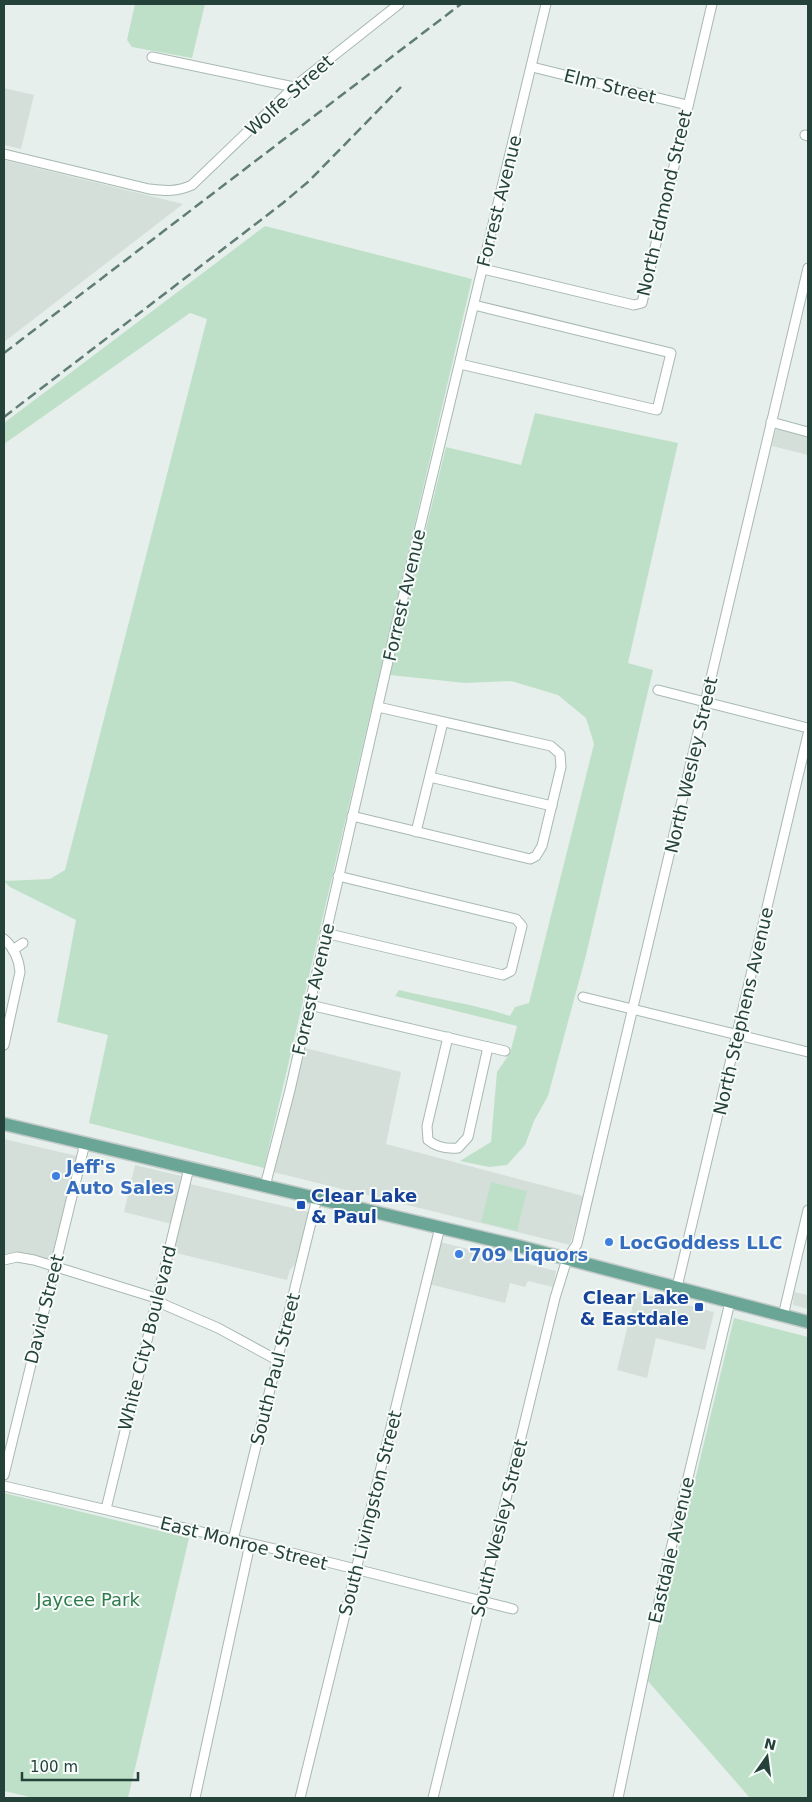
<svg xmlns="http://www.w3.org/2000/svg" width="812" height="1802" font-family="'DejaVu Sans',sans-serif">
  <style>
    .built { fill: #d4dfda }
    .green { fill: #bfe0c8 }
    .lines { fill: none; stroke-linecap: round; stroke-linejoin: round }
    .minor-casing { stroke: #a8b8b2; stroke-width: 11 }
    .primary-casing { stroke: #c2cac8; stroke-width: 15 }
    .minor { stroke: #fff; stroke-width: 9 }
    .primary { stroke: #6aa596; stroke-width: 12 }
    .rail { stroke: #5f7d75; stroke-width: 2.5; stroke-dasharray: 10 5; stroke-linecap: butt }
    .shop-dot { fill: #3f7fe0; stroke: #f7fbf9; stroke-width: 2 }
    .transit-dot { fill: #1a4fb4; stroke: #f7fbf9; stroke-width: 2 }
    .labels { text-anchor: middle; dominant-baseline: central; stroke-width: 4; stroke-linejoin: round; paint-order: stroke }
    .street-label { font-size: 18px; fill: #24423a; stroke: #f7fbf9 }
    .shop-label { font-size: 18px; font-weight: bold; fill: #366cbe; stroke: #f7fbf9; text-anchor: start }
    .transit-label { font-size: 18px; font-weight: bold; fill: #164399; stroke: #f7fbf9; text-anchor: start }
    .park-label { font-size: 18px; fill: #2d7a4b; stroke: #f7fbf9 }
  </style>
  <rect width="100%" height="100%" fill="#e6efeb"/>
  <g class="built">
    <path d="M 4,88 L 34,95 L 21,149 L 4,145 Z"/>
    <path d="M 4,160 L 183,204 L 4,342 Z"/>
    <path d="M 776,429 L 808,437 L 808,455 L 772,446 Z"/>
    <path d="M 305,1048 L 401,1072 L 386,1144 L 583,1196 L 570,1245 L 273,1172 Z"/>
    <path d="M 4,1139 L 77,1156 L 51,1260 L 14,1252 L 4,1254 Z"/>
    <path d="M 135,1165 L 181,1176 L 172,1224 L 124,1212 Z"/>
    <path d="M 190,1184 L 309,1212 L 295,1264 L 290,1270 L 287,1280 L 172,1252 L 187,1188 Z"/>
    <path d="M 440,1242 L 556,1271 L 553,1287 L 528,1281 L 525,1287 L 510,1283 L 505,1303 L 429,1284 Z"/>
    <path d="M 636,1292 L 714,1312 L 705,1350 L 656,1338 L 647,1378 L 617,1370 Z"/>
    <path d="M 794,1292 L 808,1295 L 808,1309 L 793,1305 Z"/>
  </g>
  <g class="green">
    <path d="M 135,4 L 205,4 L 192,58 L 132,47 L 127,40 Z"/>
    <path d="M 265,226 L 472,279 L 264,1168 L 89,1123 L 108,1035 L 57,1022 L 76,920 L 10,887 L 4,881 L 50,879 L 65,870 L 207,319 L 190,313 L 4,444 L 4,423 Z"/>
    <path d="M 535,413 L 678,443 L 628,663 L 653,670 L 586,955 L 548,1096 L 534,1121 L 525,1145 L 507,1165 L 489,1167 L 460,1161 L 491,1142 L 497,1072 L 510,1053 L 517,1026 L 395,996 L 399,990 C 436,999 474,1004 510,1016 L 515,1007 L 529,1003 L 594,744 L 586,718 L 558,695 L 511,681 L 465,683 L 390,675 L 446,447 L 521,465 Z"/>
    <path d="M 491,1182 L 527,1191 L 517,1231 L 481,1222 Z"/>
    <path d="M 734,1318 L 808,1337 L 808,1798 L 750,1798 L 647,1680 Z"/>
    <path d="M 4,1493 L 189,1538 L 128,1798 L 34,1798 L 4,1791 Z"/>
  </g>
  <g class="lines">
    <defs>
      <g id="minor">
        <path d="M 152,57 L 294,87"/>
        <path d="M 532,67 L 687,105"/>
        <path d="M 805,135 L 808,136"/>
        <path d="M 4,154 L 149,189 C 165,191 177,192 192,185 L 294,87 L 399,4"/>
        <path d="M 483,269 L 634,305 L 642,303 L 712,4"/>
        <path d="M 460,364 L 657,410 L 671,353 L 474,305"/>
        <path d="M 771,422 L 808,432"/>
        <path d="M 658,690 L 808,728"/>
        <path d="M 430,777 L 552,806"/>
        <path d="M 352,816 L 530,859 L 536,856 L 542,846 L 561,767 L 560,754 L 551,746 L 378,707"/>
        <path d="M 416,832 L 443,722"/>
        <path d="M 325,933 L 503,975 L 511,971 L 522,926 L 516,919 L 338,876"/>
        <path d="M 4,939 C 14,948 19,959 20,972 L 4,1045"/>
        <path d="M 13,950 L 23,943"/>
        <path d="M 583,997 L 808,1052"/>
        <path d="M 310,1005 L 505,1051"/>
        <path d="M 448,1037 L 427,1126 L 428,1140 C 437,1148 447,1149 458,1148 L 468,1137 L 488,1047"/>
        <path d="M 265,1186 L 290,1090 L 394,635 L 546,4"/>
        <path d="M 4,1260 L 17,1257 L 34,1260 L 156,1298 L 165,1305 L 218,1328 L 277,1360"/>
        <path d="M 677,1287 L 808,734"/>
        <path d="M 783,1316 L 808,1210"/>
        <path d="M 4,1475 L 85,1143"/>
        <path d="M 4,1486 L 296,1554 L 513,1609"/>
        <path d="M 106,1509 L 189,1168"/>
        <path d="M 233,1540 L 317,1198"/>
        <path d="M 195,1798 L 250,1544"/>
        <path d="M 300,1798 L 440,1227"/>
        <path d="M 433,1798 L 555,1298 L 567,1259 L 577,1244 L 808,268"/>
        <path d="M 618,1798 L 664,1578 L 730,1302"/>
      </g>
      <path id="primary" d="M 4,1124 L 518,1246 L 808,1322"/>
    </defs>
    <use href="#minor" class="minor-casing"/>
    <use href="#primary" class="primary-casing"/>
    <use href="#minor" class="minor"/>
    <use href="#primary" class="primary"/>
    <g class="rail">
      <path d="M 4,353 L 461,4"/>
      <path d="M 4,417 L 283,203 L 309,181 L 401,87"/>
    </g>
  </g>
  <g class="shop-dot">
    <circle cx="56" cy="1176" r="5"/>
    <circle cx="609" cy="1242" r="5"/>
    <circle cx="459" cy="1254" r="5"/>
  </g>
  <g class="transit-dot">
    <rect x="296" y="1200" width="10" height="10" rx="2.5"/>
    <rect x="694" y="1302" width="10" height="10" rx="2.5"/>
  </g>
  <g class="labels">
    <g class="street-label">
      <text transform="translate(610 86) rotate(14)">Elm Street</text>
      <text transform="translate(289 95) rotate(-42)">Wolfe Street</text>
      <text transform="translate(499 201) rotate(-76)">Forrest Avenue</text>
      <text transform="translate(664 203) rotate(-77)">North Edmond Street</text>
      <text transform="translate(404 595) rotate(-77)">Forrest Avenue</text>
      <text transform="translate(691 765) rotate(-77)">North Wesley Street</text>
      <text transform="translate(313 989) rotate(-77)">Forrest Avenue</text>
      <text transform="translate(743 1011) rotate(-77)">North Stephens Avenue</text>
      <text transform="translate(44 1309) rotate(-76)">David Street</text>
      <text transform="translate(147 1338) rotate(-76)">White City Boulevard</text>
      <text transform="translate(275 1369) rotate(-76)">South Paul Street</text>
      <text transform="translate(370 1513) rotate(-76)">South Livingston Street</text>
      <text transform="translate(499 1528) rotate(-76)">South Wesley Street</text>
      <text transform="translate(244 1543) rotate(14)">East Monroe Street</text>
      <text transform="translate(671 1550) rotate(-77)">Eastdale Avenue</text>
    </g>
    <g class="shop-label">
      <text x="66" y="1166">Jeff's<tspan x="66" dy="21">Auto Sales</tspan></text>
      <text x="619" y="1242">LocGoddess LLC</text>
      <text x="469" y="1254">709 Liquors</text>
    </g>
    <g class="transit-label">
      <text x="311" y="1195">Clear Lake<tspan x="311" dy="21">&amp; Paul</tspan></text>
      <text x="689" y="1297" text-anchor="end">Clear Lake<tspan x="689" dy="21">&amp; Eastdale</tspan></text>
    </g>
    <g class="park-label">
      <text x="88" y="1599">Jaycee Park</text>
    </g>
  </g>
  <rect width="812" height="1802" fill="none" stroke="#24423a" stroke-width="10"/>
  <g transform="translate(767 1757) rotate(14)" stroke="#f7fbf9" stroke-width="4" paint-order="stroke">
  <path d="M0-4L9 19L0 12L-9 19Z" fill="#24423a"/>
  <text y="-8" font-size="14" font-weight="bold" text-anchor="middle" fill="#24423a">N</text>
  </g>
  <path d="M22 1772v8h116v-8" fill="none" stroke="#24423a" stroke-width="2.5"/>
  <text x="30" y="1772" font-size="15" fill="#24423a" stroke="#f7fbf9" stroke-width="4" paint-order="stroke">100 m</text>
</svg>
